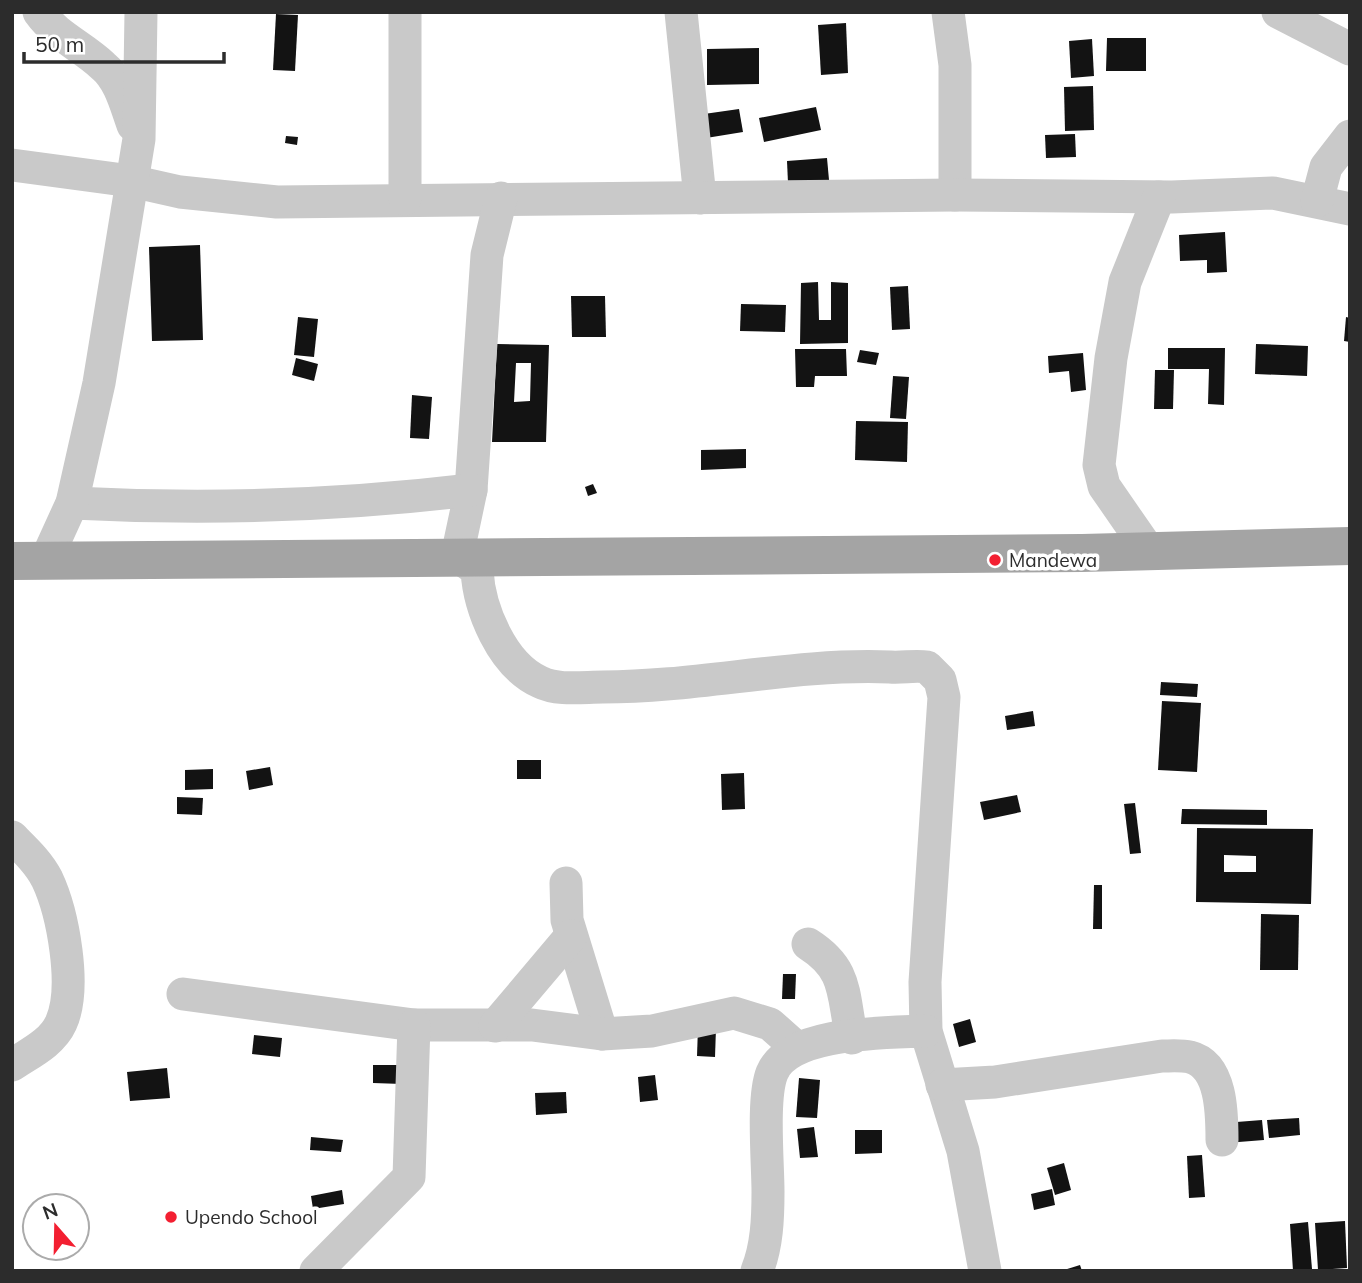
<svg xmlns="http://www.w3.org/2000/svg" width="1362" height="1283" font-family="Mulish,sans-serif">
  <style>
    .building { fill: #131313; fill-rule: evenodd }
    .lines { fill: none; stroke-linecap: round; stroke-linejoin: round }
    .minor { stroke: #c9c9c9; stroke-width: 33 }
    .major { stroke: #a4a4a4; stroke-width: 38 }
    .poi-dot { fill: #f31f31; stroke: #fff; stroke-width: 2.5 }
    .labels { text-anchor: middle; dominant-baseline: central; stroke-width: 7; stroke-linejoin: round; paint-order: stroke }
    .poi-label { font-size: 19px; fill: #2c2c2c; stroke: #fff; text-anchor: start }
  </style>
  <rect width="100%" height="100%" fill="#fff"/>
  <g class="building">
    <path d="M 276,14 L 298,15 L 295,71 L 273,70 Z"/>
    <path d="M 846,23 L 848,73 L 821,75 L 818,25 Z"/>
    <path d="M 1107,38 L 1146,38 L 1146,71 L 1106,71 Z"/>
    <path d="M 1092,39 L 1094,76 L 1071,78 L 1069,41 Z"/>
    <path d="M 759,48 L 759,84 L 707,85 L 707,49 Z"/>
    <path d="M 1093,86 L 1094,130 L 1065,131 L 1064,87 Z"/>
    <path d="M 816,107 L 821,130 L 764,142 L 759,118 Z"/>
    <path d="M 739,109 L 743,132 L 700,139 L 697,115 Z"/>
    <path d="M 1075,134 L 1076,157 L 1046,158 L 1045,135 Z"/>
    <path d="M 286,136 L 298,137 L 297,145 L 285,143 Z"/>
    <path d="M 827,158 L 829,180 L 788,183 L 787,161 Z"/>
    <path d="M 1225,232 L 1227,272 L 1207,273 L 1207,260 L 1180,261 L 1179,235 Z"/>
    <path d="M 200,245 L 203,340 L 152,341 L 149,247 Z"/>
    <path d="M 818,282 L 819,320 L 831,320 L 831,282 L 848,283 L 848,343 L 800,344 L 801,283 Z"/>
    <path d="M 908,286 L 910,329 L 892,330 L 890,287 Z"/>
    <path d="M 571,296 L 605,296 L 606,337 L 572,337 Z"/>
    <path d="M 741,304 L 786,305 L 785,332 L 740,331 Z"/>
    <path d="M 298,317 L 318,319 L 314,357 L 294,355 Z"/>
    <path d="M 1346,317 L 1350,318 L 1350,342 L 1344,341 Z"/>
    <path d="M 497,344 L 549,345 L 546,442 L 492,442 ZM 516,363 L 531,363 L 530,401 L 514,402 Z"/>
    <path d="M 1256,344 L 1308,346 L 1307,376 L 1255,374 Z"/>
    <path d="M 1168,348 L 1225,348 L 1224,405 L 1208,404 L 1209,369 L 1168,369 Z"/>
    <path d="M 795,349 L 846,349 L 847,376 L 815,376 L 814,387 L 796,387 Z"/>
    <path d="M 860,350 L 879,353 L 876,365 L 857,362 Z"/>
    <path d="M 1083,353 L 1086,390 L 1071,392 L 1069,371 L 1049,373 L 1048,356 Z"/>
    <path d="M 296,358 L 318,364 L 314,381 L 292,375 Z"/>
    <path d="M 1155,370 L 1174,370 L 1173,409 L 1154,409 Z"/>
    <path d="M 893,376 L 909,377 L 906,419 L 890,418 Z"/>
    <path d="M 412,395 L 432,397 L 429,439 L 410,438 Z"/>
    <path d="M 856,421 L 908,422 L 907,462 L 855,460 Z"/>
    <path d="M 746,449 L 746,468 L 701,470 L 701,450 Z"/>
    <path d="M 593,484 L 597,493 L 588,496 L 585,487 Z"/>
    <path d="M 1161,682 L 1198,684 L 1197,697 L 1160,695 Z"/>
    <path d="M 1162,701 L 1201,703 L 1197,772 L 1158,770 Z"/>
    <path d="M 1033,711 L 1035,726 L 1007,730 L 1005,716 Z"/>
    <rect x="517" y="760" width="24" height="19"/>
    <path d="M 270,767 L 273,785 L 249,790 L 246,771 Z"/>
    <path d="M 213,769 L 213,789 L 185,790 L 185,770 Z"/>
    <path d="M 744,773 L 745,809 L 722,810 L 721,774 Z"/>
    <path d="M 1017,795 L 1021,812 L 984,820 L 980,802 Z"/>
    <path d="M 177,797 L 203,798 L 202,815 L 177,814 Z"/>
    <path d="M 1135,803 L 1141,853 L 1130,854 L 1124,804 Z"/>
    <path d="M 1182,809 L 1267,810 L 1267,825 L 1181,824 Z"/>
    <path d="M 1197,828 L 1313,829 L 1311,904 L 1196,902 ZM 1224,855 L 1256,856 L 1256,872 L 1224,872 Z"/>
    <path d="M 1094,885 L 1102,885 L 1102,929 L 1093,929 Z"/>
    <path d="M 1261,914 L 1299,915 L 1298,970 L 1260,970 Z"/>
    <path d="M 783,974 L 796,974 L 795,999 L 782,999 Z"/>
    <path d="M 970,1019 L 976,1042 L 959,1047 L 953,1024 Z"/>
    <path d="M 698,1027 L 716,1028 L 715,1057 L 697,1056 Z"/>
    <path d="M 254,1035 L 282,1038 L 280,1057 L 252,1054 Z"/>
    <path d="M 373,1065 L 402,1065 L 402,1084 L 373,1083 Z"/>
    <path d="M 167,1068 L 170,1098 L 130,1101 L 127,1072 Z"/>
    <path d="M 655,1075 L 658,1100 L 640,1102 L 638,1077 Z"/>
    <path d="M 799,1078 L 820,1080 L 817,1118 L 796,1117 Z"/>
    <path d="M 566,1092 L 567,1113 L 536,1115 L 535,1093 Z"/>
    <path d="M 1299,1118 L 1300,1135 L 1269,1138 L 1267,1120 Z"/>
    <path d="M 1262,1120 L 1264,1140 L 1226,1143 L 1224,1123 Z"/>
    <path d="M 814,1127 L 818,1157 L 800,1158 L 797,1129 Z"/>
    <path d="M 855,1130 L 882,1130 L 882,1153 L 855,1154 Z"/>
    <path d="M 311,1137 L 343,1140 L 341,1152 L 310,1150 Z"/>
    <path d="M 1202,1155 L 1205,1197 L 1189,1198 L 1187,1156 Z"/>
    <path d="M 1064,1163 L 1071,1190 L 1055,1195 L 1047,1168 Z"/>
    <path d="M 1052,1189 L 1055,1205 L 1034,1210 L 1031,1194 Z"/>
    <path d="M 342,1190 L 344,1204 L 313,1209 L 311,1196 Z"/>
    <path d="M 1345,1221 L 1347,1268 L 1318,1270 L 1315,1223 Z"/>
    <path d="M 1308,1222 L 1312,1269 L 1293,1271 L 1290,1224 Z"/>
    <path d="M 1080,1265 L 1082,1271 L 1064,1271 L 1064,1270 Z"/>
  </g>
  <g class="lines">
    <g class="minor">
      <path d="M 39,12 C 57,37 82,46 103,66 C 120,80 126,106 133,125"/>
      <path d="M 681,12 L 700,198"/>
      <path d="M 948,12 L 955,65 L 955,195"/>
      <path d="M 1278,12 L 1350,49"/>
      <path d="M 12,165 L 131,181 L 180,192 L 277,202 L 955,195 L 1172,197 L 1273,193 L 1350,209"/>
      <path d="M 501,198 L 487,255 L 471,490 L 457,556 L 477,570 C 479,609 502,665 540,682 C 558,691 583,687 603,687 C 699,687 794,663 890,667 C 903,668 915,665 927,667 L 940,680 L 944,697 L 925,982 L 926,1031 L 963,1151 L 985,1271"/>
      <path d="M 405,199 L 405,12"/>
      <path d="M 1317,201 L 1326,167 L 1350,136"/>
      <path d="M 72,503 C 206,510 338,506 471,490"/>
      <path d="M 1149,551 L 1104,486 L 1099,465 L 1111,358 L 1125,282 L 1159,197"/>
      <path d="M 46,560 L 72,503 L 99,383 L 139,139 L 141,12"/>
      <path d="M 12,837 C 25,850 39,863 47,879 C 63,913 77,988 61,1023 C 52,1043 30,1053 12,1065"/>
      <path d="M 566,883 L 567,920 L 602,1034"/>
      <path d="M 808,944 C 849,970 842,995 852,1038"/>
      <path d="M 183,994 L 414,1025 L 532,1025 L 602,1034 L 652,1031 L 734,1013 L 770,1024 L 797,1048"/>
      <path d="M 495,1026 L 571,936"/>
      <path d="M 942,1085 L 995,1082 L 1162,1056 C 1170,1056 1181,1055 1190,1057 C 1222,1065 1222,1114 1222,1140"/>
      <path d="M 316,1271 L 409,1177 L 414,1025"/>
      <path d="M 757,1271 C 767,1246 768,1218 768,1192 C 768,1163 762,1098 772,1073 C 789,1031 887,1033 926,1031"/>
    </g>
    <path class="major" d="M 12,561 L 1082,553 L 1350,546"/>
  </g>
  <g class="poi-dot">
    <circle cx="995" cy="560" r="7"/>
    <circle cx="171" cy="1217" r="7"/>
  </g>
  <g class="labels">
    <g class="poi-label">
      <text x="1009" y="560">Mandewa</text>
      <text x="185" y="1217">Upendo School</text>
    </g>
  </g>
  <rect width="1362" height="1283" fill="none" stroke="#2c2c2c" stroke-width="28"/>
  <g transform="translate(56 1227) rotate(340)"><circle r="33" fill="#ffffff" stroke="#ababab" stroke-width="2"/>
  <path d="M0-5L12 26L0 18L-12 26Z" fill="#f31f31"/>
  <text y="-10" font-size="19" font-weight="bold" text-anchor="middle" fill="#2c2c2c">N</text>
  </g>
  <path d="M24 52v10h200v-10" fill="none" stroke="#2c2c2c" stroke-width="3.5"/>
  <text x="35" y="52" font-size="21" fill="#2c2c2c" stroke="#ffffff" stroke-width="5" paint-order="stroke">50 m</text>
</svg>
